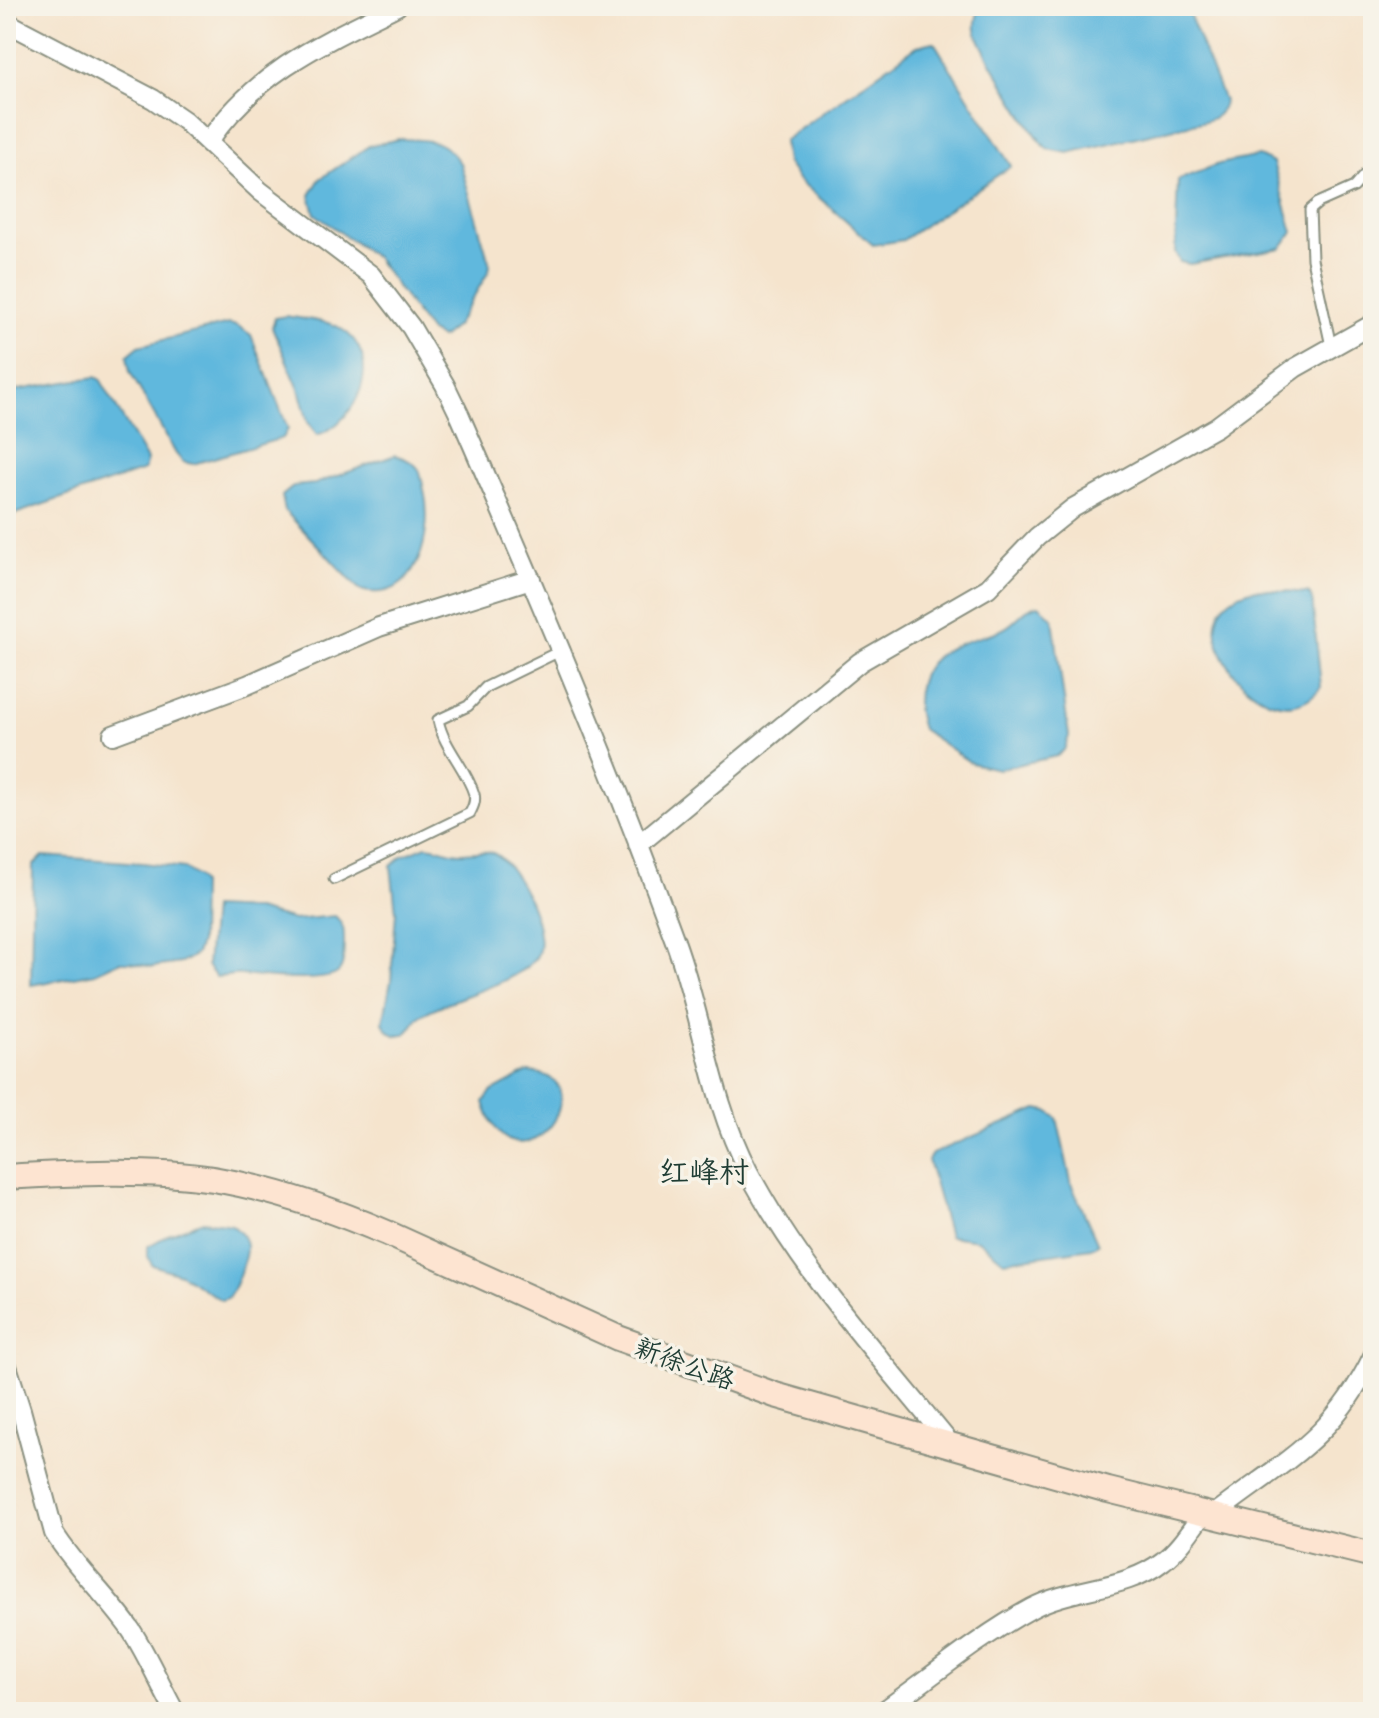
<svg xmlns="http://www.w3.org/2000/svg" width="1379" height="1718" font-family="'Patrick Hand','LXGW WenKai TC',sans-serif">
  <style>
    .water { fill: #61b8dd; stroke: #407a88; stroke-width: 2 }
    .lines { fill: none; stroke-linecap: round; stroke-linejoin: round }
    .service-casing { stroke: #8a9080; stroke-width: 13 }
    .minor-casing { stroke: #8a9080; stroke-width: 22 }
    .secondary-casing { stroke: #8a9080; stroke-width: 28 }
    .service { stroke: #fff; stroke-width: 9 }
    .minor { stroke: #fff; stroke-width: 18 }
    .secondary { stroke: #fde4d1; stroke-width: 24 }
    .labels { text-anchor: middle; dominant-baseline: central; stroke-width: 7; stroke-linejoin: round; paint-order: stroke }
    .street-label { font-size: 26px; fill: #1f3d34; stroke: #f7f3e8 }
    .quarter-label { font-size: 30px; fill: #1f3d34; stroke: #f7f3e8 }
  </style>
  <rect width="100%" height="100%" fill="#f7f3e8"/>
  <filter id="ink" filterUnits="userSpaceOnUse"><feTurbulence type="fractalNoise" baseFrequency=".0125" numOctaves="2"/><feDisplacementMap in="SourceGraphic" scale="16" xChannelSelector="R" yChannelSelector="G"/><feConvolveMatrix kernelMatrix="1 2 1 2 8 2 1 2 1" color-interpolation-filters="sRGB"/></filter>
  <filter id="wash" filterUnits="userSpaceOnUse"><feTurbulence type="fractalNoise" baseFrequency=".006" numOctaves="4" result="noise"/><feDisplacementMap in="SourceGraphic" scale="32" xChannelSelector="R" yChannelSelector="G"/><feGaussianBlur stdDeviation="1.8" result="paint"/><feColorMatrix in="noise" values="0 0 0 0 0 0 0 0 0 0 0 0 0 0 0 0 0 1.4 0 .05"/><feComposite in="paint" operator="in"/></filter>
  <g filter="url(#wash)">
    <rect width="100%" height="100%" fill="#f5e4cd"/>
    <g class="water">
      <path d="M 981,6 L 1186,6 L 1224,101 C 1222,113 1217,118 1205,121 L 1068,153 L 1047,149 C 1033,133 980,49 976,30 C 975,22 977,14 981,6 Z"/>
      <path d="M 934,42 L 1011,166 L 903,240 L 873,245 L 798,179 L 786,162 L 783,141 L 917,46 Z"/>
      <path d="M 399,139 C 428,141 441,136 460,163 L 490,265 L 489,271 L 456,326 L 441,338 L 430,332 L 376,258 L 315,214 L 310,195 L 320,179 L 369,146 Z"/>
      <path d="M 1259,156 L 1273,163 L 1293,232 L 1281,248 L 1190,264 L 1180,262 L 1175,252 L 1178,180 L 1219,164 Z"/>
      <path d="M 286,316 C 302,319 326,320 340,328 C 387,356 357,423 317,435 L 308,422 L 299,389 L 272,327 L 275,318 Z"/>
      <path d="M 228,324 L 238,326 L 251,335 L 288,429 L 283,438 L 193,464 L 183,462 L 176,454 L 130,372 L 127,356 L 139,346 Z"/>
      <path d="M 95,377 L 100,379 L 147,460 L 144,470 L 6,517 L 6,392 Z"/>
      <path d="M 395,455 C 403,458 411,460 417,467 C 422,473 422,483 424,490 C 434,532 418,606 360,590 L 285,511 L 282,496 L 294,486 L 315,484 Z"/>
      <path d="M 1257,589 L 1309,593 L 1312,598 L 1321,687 C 1267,755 1157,606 1257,589 Z"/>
      <path d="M 1039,605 L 1053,619 L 1069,736 L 1064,750 L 1057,756 L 998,769 L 971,763 L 922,729 C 911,698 918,664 950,648 C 966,640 986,636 1003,629 C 1018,622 1022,608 1039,605 Z"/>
      <path d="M 426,846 C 438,847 450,853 462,853 C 472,853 484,850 493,853 C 516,863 554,939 534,960 C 512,985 453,997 423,1014 C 414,1019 412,1033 402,1035 C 393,1038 387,1030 383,1023 L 391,981 L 396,912 L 391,866 L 402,856 Z"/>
      <path d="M 43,856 L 143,863 L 184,868 L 197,877 L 201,883 L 200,943 L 196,954 L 181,963 L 152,967 L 130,962 L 119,962 L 95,973 L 31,985 L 33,866 Z"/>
      <path d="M 212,908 L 256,910 L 294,920 L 335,916 C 345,925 344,932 344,945 C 343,954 345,969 336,974 C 320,983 260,977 241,975 C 233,974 225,977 216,977 L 207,966 Z"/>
      <path d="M 528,1072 C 612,1077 514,1207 484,1102 L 491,1092 Z"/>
      <path d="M 1037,1109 L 1048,1111 L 1057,1118 L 1072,1186 L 1098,1244 L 1091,1248 L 1004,1261 L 978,1240 L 949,1236 L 928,1160 L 932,1154 Z"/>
      <path d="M 203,1221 L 232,1225 C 237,1229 243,1235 245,1241 C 250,1253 235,1287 228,1298 L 221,1300 L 180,1274 L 152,1265 L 147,1255 L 147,1247 L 170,1234 Z"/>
    </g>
  </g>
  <g filter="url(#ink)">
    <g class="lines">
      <defs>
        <g id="service">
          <path d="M 1331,346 L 1312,259 L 1310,210 L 1318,203 L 1354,187 L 1373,165"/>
          <path d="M 334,879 L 470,813 C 473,807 476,801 474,794 C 466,768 444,748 438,720 L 468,706 L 486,687 L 562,650"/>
        </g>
        <g id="minor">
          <path d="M 6,22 L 153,99 L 185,121 L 260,191 L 371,275 L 411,327 L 445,385 L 460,416 C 536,590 610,763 675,941 C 703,1017 710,1098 748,1171 C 801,1272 881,1358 952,1446"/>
          <path d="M 208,142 C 257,71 322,43 397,6"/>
          <path d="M 113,735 L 247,685 L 379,627 L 531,579"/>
          <path d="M 638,845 L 860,662 L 988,588 L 1037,537 L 1073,508 L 1216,427 L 1295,368 L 1373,324"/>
          <path d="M 6,1363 L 21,1410 L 54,1533 C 76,1568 107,1596 131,1630 C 148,1656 160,1685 175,1712"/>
          <path d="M 1211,1517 C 1281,1462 1332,1441 1373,1356"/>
          <path d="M 882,1712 C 931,1677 979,1637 1032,1608 C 1074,1586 1125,1591 1163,1561 C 1179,1549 1190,1531 1202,1515"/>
        </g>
        <path id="secondary" d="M 6,1177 C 70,1173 150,1169 213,1179 C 273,1189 331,1209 387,1233 L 618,1338 L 775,1395 L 1108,1490 L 1373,1555"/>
      </defs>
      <use href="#service" class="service-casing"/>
      <use href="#minor" class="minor-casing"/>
      <use href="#secondary" class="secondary-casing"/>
      <use href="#service" class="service"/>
      <use href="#minor" class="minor"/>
      <use href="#secondary" class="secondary"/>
    </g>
  </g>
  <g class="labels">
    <g class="street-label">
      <text transform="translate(685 1363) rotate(20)">新徐公路</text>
    </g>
    <g class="quarter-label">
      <text x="704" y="1171">红峰村</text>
    </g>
  </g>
  <rect width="1379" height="1718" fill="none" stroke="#f7f3e8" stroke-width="32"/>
</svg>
